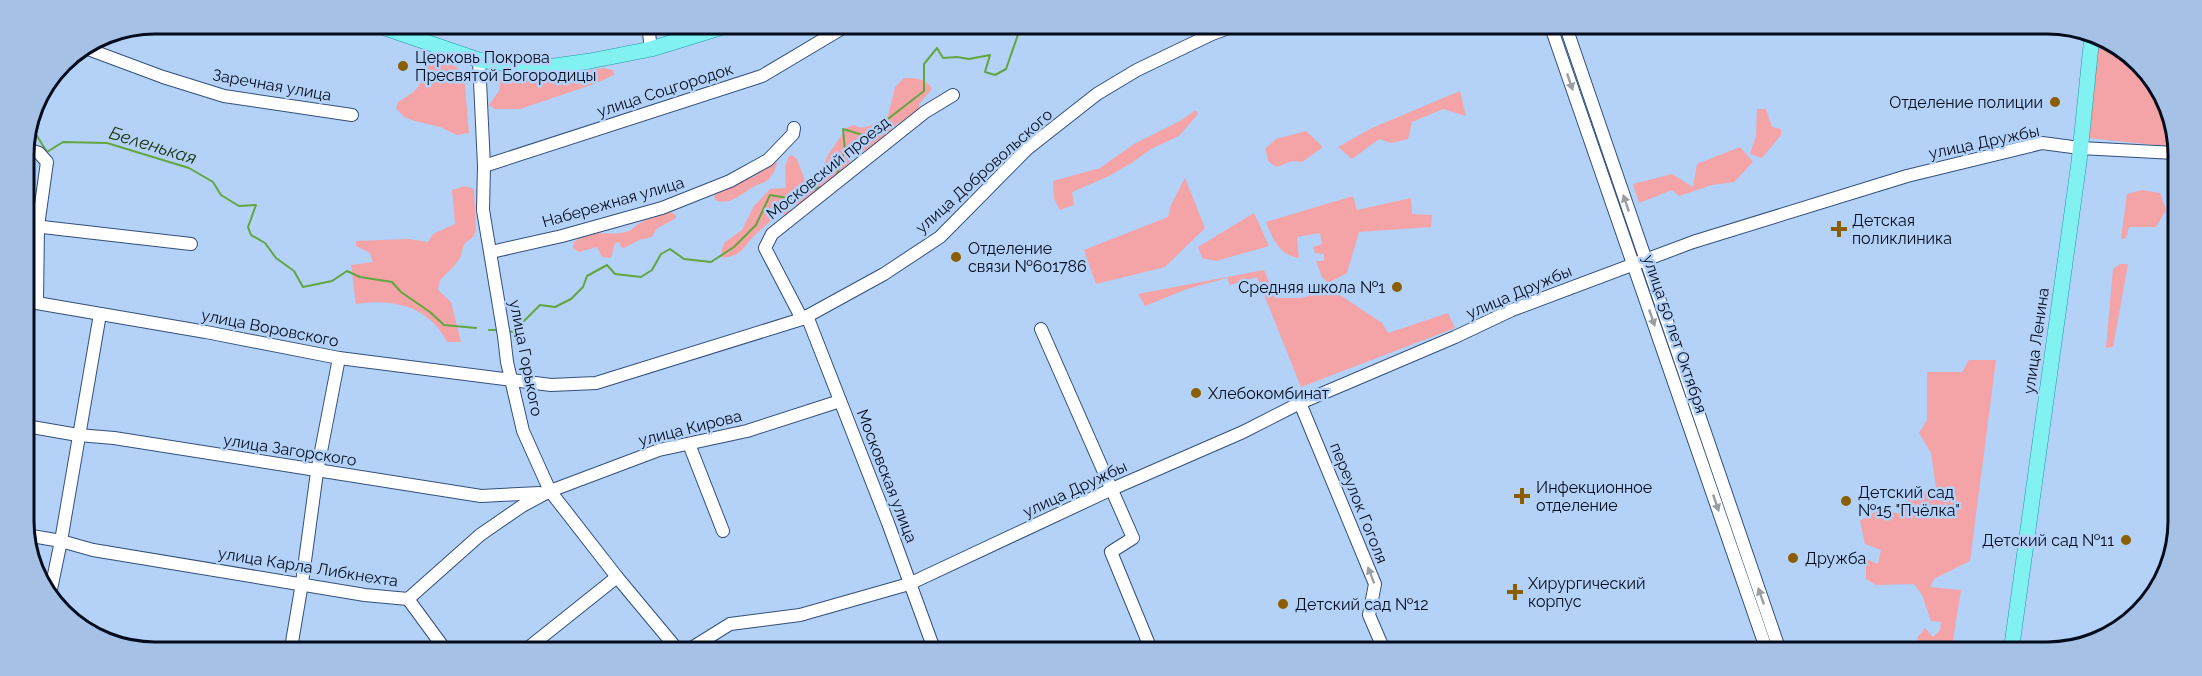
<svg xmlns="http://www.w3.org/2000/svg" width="2202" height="676" font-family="Raleway,sans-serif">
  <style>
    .green { fill: #f4a3a7 }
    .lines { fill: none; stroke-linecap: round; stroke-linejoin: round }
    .stream { stroke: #63a53f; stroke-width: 2 }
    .minor-casing { stroke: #32507a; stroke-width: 14 }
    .major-casing { stroke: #1f9aa2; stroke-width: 16 }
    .minor { stroke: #fff; stroke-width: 12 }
    .major { stroke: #82f1f2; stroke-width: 15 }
    .oneway { fill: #9a9ea4 }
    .poi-dot { fill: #8b5e02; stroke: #b4d1f8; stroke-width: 2 }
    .labels { text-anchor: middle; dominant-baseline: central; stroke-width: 5; stroke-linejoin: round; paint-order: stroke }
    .poi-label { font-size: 16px; fill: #030c1c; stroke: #b4d1f8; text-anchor: start }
    .street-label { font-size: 16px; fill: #030c1c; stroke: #b4d1f8 }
    .water-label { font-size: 18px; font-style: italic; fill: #173107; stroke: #b4d1f8 }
    .rim { fill: none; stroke: #030c1c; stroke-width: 3 }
  </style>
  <rect width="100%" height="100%" fill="#b4d1f8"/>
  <g class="green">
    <path d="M 2099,40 L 2145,69 L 2176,131 L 2175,147 L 2088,138 Z"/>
    <path d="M 436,59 L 455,66 L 464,75 L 469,133 L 457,135 L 440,127 L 415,121 L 404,117 L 396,108 L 398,102 C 418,90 422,87 425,64 L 430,60 Z"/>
    <path d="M 604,68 L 613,70 L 614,75 L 594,84 L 520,109 L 495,109 L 489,105 L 499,91 L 501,77 L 505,75 L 577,72 Z"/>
    <path d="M 904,78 C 915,78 926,78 932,89 L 919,104 L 919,112 L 897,124 L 876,148 L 854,153 L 842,175 L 807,203 L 791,206 L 788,214 L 774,216 C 769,224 763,227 756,234 C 744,245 741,259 721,257 L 722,248 L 725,242 L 742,230 L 754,206 L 770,189 L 786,188 L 785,167 L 789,156 L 792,155 L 797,159 L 807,186 L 817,185 L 825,177 C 819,159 838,144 846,128 L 854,125 C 865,132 877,122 888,116 L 895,87 Z"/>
    <path d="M 1460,91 L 1466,116 L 1443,109 L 1412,122 L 1408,139 L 1391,143 L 1379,139 L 1352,159 L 1338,147 L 1372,128 Z"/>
    <path d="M 1757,109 L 1766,109 L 1772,127 L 1781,129 L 1781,135 L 1762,158 L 1750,154 L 1756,136 Z"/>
    <path d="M 1196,110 L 1198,114 L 1179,136 L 1151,149 L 1133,162 L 1109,176 L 1072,192 L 1074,205 L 1060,210 L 1054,199 L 1053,181 L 1100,168 L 1134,144 L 1180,121 Z"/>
    <path d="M 1306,131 L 1323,147 L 1302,162 L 1292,161 L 1277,167 L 1269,162 L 1265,149 L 1276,139 Z"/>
    <path d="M 1740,147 L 1753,162 L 1734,182 L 1712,185 L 1679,196 L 1672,190 L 1639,203 L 1633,184 L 1672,174 L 1693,187 L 1697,164 Z"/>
    <path d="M 777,162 C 776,169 773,175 768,180 C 764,183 759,184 755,186 C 743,192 730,207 715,200 L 714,196 L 718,191 L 753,177 L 772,163 Z"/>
    <path d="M 1185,178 L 1205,228 L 1165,267 L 1096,284 L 1084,250 L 1168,217 L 1171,205 Z"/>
    <path d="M 464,186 L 474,189 L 476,231 L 473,237 L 464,244 L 460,258 L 453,267 L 440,280 L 438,290 L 451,302 L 461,342 L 447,342 C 429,306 393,298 356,304 L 351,265 L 373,262 L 370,253 L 356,246 L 356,241 L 409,239 L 428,242 L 433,234 L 455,224 L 452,190 Z"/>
    <path d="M 2142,190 L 2160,193 L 2166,210 L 2156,227 L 2129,227 L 2126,238 L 2121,239 L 2127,194 Z"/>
    <path d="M 1353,196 L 1357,210 L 1411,198 L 1412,214 L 1432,215 L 1431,227 L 1359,232 L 1347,273 L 1328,283 L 1322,277 L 1316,261 L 1324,261 L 1324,254 L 1315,253 L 1313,247 L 1322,244 L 1320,233 L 1297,237 L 1299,258 C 1280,256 1272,238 1266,222 Z"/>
    <path d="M 670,212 L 676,215 L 676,218 L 656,229 L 652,237 L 639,240 L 624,248 L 621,247 L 619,242 L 615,243 L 611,258 L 602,257 L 597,247 L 579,252 L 573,248 L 574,242 C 596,227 605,237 626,232 C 631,231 634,227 638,224 C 647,218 660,216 670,212 Z"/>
    <path d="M 1254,213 L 1269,246 L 1216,261 L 1202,258 L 1198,247 Z"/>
    <path d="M 2120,264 L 2128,264 L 2113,347 L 2106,348 L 2113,269 Z"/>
    <path d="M 1264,270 L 1276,298 L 1301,298 L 1331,289 L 1382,323 L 1388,333 L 1448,313 L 1455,328 L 1301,387 L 1257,277 L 1230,285 L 1227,278 L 1187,289 L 1145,306 L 1138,294 Z"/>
    <path d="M 1969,360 L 1996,360 L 1970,561 L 1934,579 L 1930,587 L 1961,590 L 1951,652 L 1922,651 L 1917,638 L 1925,628 L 1933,637 L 1940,630 L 1941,622 L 1931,621 L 1922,595 L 1914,584 L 1876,585 L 1866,579 L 1866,559 L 1878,564 L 1881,550 L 1865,544 L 1860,521 L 1882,508 L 1900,514 L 1910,496 L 1936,487 L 1931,453 L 1919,433 L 1927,420 L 1927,372 L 1962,372 Z"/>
  </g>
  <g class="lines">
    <g class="stream">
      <path d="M 27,134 L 37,136 L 47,152 L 63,142 L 107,143 L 189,168 L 213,182 L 221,195 L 239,206 L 256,205 L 248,227 L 251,235 L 265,243 L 276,258 L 294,271 L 303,287 L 332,281 L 347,271 L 360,277 L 392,282 L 401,292 L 430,312 L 444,325 L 476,328"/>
      <path d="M 836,177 L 845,150 L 843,129 L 866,136 L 924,91 L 924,64 L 937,48 L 943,58 L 957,57 L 969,59 L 990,55 L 985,72 L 995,75 L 1006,69 L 1021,26"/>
      <path d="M 489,330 L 498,330"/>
      <path d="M 507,331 L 513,332 L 540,305 L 555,307 L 571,299 L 583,287 L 587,276 L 607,265 L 615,274 L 641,277 L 652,270 L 661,254 L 670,249 L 684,259 L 711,262 L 734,247 L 756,225 L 770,195 L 799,200 L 805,191 L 822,187"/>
    </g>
    <defs>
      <g id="minor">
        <path d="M 648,25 L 651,49"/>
        <path d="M 1551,27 L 1767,651"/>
        <path d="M 1566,27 L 1780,651"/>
        <path d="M 85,48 L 163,77 L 224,96 L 352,115"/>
        <path d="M 479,60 L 484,166 L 483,210 L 504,336 L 507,362 L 523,431 L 550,491 L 617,577 L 677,649"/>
        <path d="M 24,148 L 39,153 L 47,162 L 38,226 L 37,302"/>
        <path d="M 484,166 L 762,76 L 846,26"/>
        <path d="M 25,225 L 191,244"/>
        <path d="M 491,252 L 562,236 L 662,208 L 730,181 L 768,160 L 793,134 L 794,128"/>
        <path d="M 25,301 L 206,332 L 339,358 L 551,385 L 596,383 L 802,319 L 884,274 L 940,237 L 1027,149 L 1097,94 L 1137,70 L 1212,34 L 1234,26"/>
        <path d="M 807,316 L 888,523 L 934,649"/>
        <path d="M 802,319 L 766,250 L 765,248 L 772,234 L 925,112 L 953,95"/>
        <path d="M 1041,329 L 1133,538 L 1111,552 L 1148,642 L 1148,650"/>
        <path d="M 1300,403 L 1375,584 L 1369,615 L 1384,650"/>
        <path d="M 26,426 L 78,435 L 114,438 L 481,496 L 540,493"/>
        <path d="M 689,444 L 723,531"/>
        <path d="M 26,535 L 61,541 L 93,550 L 365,595 L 408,599 L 480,535 L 522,506 L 550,491 L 659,450 L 747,431 L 840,401"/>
        <path d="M 50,594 L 61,541 L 100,314"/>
        <path d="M 408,599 L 444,648"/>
        <path d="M 291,648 L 302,583 L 317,472 L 339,358"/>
        <path d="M 528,648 L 617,577"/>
        <path d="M 690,649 L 730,624 L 800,615 L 909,584 L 1112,489 L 1243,432 L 1300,403 L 1455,337 L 1512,310 L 1693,242 L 1907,176 L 2042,143 L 2080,148 L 2175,153"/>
      </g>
      <g id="major">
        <path d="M 376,25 L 479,60 L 541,68 L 590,61 L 651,49 L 729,25"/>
        <path d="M 2011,652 L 2079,162 L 2092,36"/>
      </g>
    </defs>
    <use href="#minor" class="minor-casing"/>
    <use href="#major" class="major-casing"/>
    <use href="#minor" class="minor"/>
    <use href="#major" class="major"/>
  </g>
  <defs><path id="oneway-solid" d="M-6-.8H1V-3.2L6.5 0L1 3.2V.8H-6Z" transform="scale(1.5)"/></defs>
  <g class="oneway">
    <use href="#oneway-solid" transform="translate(1570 82) rotate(71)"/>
    <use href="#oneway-solid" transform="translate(1626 203) rotate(-109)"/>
    <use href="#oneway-solid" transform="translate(1652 318) rotate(71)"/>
    <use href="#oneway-solid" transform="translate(1716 503) rotate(71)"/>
    <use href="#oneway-solid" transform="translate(1371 575) rotate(-111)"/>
    <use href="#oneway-solid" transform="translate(1761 596) rotate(-109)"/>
  </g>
  <g class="poi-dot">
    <circle cx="403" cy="66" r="6"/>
    <circle cx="2055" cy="102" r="6"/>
    <path d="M1836 220h6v6h6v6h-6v6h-6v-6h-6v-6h6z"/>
    <circle cx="956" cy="257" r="6"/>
    <circle cx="1397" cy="287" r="6"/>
    <circle cx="1196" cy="393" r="6"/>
    <path d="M1519 487h6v6h6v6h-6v6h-6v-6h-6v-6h6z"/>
    <circle cx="1846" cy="501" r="6"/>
    <circle cx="2126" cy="540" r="6"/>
    <circle cx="1793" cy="558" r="6"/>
    <path d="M1512 583h6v6h6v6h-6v6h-6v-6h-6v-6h6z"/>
    <circle cx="1283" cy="604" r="6"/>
  </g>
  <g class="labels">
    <g class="poi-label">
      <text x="415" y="57">Церковь Покрова<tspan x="415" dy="18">Пресвятой Богородицы</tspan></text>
      <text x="2043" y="102" text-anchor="end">Отделение полиции</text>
      <text x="1852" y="220">Детская<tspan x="1852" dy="18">поликлиника</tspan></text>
      <text x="968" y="248">Отделение<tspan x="968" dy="18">связи №601786</tspan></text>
      <text x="1385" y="287" text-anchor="end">Средняя школа №1</text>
      <text x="1208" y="393">Хлебокомбинат</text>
      <text x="1536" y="487">Инфекционное<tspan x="1536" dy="18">отделение</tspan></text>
      <text x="1858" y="492">Детский сад<tspan x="1858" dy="18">№15 "Пчёлка"</tspan></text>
      <text x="2114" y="540" text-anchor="end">Детский сад №11</text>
      <text x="1805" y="558">Дружба</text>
      <text x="1528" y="583">Хирургический<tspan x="1528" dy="18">корпус</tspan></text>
      <text x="1295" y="604">Детский сад №12</text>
    </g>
    <g class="street-label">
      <text transform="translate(272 85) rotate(10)">Заречная улица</text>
      <text transform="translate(665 90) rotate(-18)">улица Соцгородок</text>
      <text transform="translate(1984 142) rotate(-12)">улица Дружбы</text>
      <text transform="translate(828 168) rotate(-39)">Московский проезд</text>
      <text transform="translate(984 171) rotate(-42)">улица Добровольского</text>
      <text transform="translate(613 202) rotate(-16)">Набережная улица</text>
      <text transform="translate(1519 292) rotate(-23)">улица Дружбы</text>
      <text transform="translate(270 328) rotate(11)">улица Воровского</text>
      <text transform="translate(1675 334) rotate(71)">улица 50 лет Октября</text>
      <text transform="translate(2036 341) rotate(-82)">улица Ленина</text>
      <text transform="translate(526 358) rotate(79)">улица Горького</text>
      <text transform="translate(690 428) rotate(-14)">улица Кирова</text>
      <text transform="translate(290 450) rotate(9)">улица Загорского</text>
      <text transform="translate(887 476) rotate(69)">Московская улица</text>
      <text transform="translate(1075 489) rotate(-25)">улица Дружбы</text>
      <text transform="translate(1359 503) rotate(68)">переулок Гоголя</text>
      <text transform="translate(308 567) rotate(9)">улица Карла Либкнехта</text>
    </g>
    <g class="water-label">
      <text transform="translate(153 145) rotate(17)">Беленькая</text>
    </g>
  </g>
  <path d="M0 0H2202V676H0ZM155 34H2047A121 121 0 0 1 2168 155V521A121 121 0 0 1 2047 642H155A121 121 0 0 1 34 521V155A121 121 0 0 1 155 34Z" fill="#a6c1e6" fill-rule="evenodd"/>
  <path class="rim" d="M155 34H2047A121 121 0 0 1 2168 155V521A121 121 0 0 1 2047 642H155A121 121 0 0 1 34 521V155A121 121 0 0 1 155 34Z"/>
</svg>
